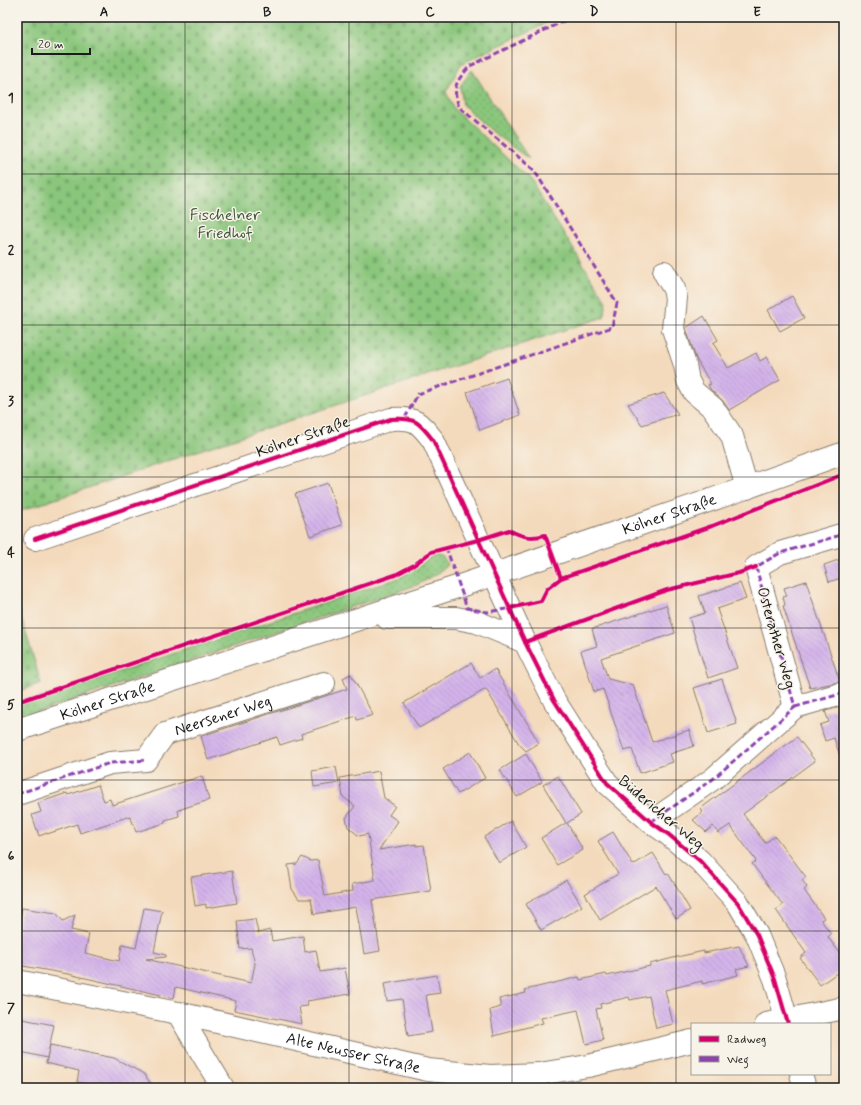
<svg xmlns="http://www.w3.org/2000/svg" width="861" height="1105" font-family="Mynerve,sans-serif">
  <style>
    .grass { fill: url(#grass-dots); stroke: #53714c }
    .cemetery { fill: url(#cemetery-stones); stroke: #53714c }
    .building { fill: url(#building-back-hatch) }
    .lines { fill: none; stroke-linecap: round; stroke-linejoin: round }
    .minor-casing { stroke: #887b6c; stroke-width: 24 }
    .major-casing { stroke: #887b6c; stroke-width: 24 }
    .minor { stroke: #fff; stroke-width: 22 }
    .major { stroke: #fff; stroke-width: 22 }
    .quiet { stroke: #8e44ad; stroke-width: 3; stroke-dasharray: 6 3; stroke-linecap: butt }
    .cycleway-casing { stroke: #f7f3e8; stroke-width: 6 }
    .cycleway { stroke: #d6006c; stroke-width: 4 }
    .grid { fill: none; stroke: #1c1c1c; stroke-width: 1; stroke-opacity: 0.55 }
    .labels { text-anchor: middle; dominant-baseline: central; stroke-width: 3; stroke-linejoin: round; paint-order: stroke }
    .park-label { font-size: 16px; fill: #42583e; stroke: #f7f3e8 }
    .street-label { font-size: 16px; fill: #1c1c1c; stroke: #f7f3e8 }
    .neatline { fill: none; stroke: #1c1c1c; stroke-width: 1.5 }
    .grid-label { font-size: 13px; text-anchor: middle; font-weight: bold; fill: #1c1c1c }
  </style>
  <defs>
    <pattern id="grass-dots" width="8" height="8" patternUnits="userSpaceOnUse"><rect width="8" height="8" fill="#8ac67c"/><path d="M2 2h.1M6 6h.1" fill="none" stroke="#76aa6b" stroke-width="1.8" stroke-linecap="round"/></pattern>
    <pattern id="cemetery-stones" width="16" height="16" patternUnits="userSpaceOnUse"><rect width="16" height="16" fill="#8ac67c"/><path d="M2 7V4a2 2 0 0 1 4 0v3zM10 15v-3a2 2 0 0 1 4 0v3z" fill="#76aa6b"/></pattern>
    <pattern id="building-back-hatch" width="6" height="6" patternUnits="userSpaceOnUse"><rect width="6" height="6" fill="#d3b2ea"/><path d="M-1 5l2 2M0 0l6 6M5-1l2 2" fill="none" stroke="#b598c8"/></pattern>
  </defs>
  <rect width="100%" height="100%" fill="#f7f3e8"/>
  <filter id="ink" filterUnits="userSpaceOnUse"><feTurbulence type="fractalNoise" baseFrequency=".025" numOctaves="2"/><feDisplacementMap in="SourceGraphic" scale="8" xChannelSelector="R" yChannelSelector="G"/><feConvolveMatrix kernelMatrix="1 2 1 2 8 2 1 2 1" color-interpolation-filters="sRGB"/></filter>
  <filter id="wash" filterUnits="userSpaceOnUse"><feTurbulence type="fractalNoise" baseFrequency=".012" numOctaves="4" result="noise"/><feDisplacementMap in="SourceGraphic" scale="16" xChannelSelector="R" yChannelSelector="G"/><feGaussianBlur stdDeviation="0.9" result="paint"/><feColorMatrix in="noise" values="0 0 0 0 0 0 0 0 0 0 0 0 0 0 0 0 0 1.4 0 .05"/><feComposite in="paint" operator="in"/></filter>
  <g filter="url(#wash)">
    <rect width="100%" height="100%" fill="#f4dabc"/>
    <g class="grass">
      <path d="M 472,70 L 529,159 L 492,132 L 463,105 L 460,86 Z"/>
      <path d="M 437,555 C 442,557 446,559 447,565 L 435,575 L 417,585 L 17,719 L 17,706 L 396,579 L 413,570 L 432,557 Z"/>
    </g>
    <g class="cemetery">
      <path d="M 17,17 L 559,17 L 461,64 L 446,92 L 454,109 L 529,179 L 607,302 L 604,317 L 209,447 L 17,512 Z"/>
      <path d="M 17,603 L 41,683 L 17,692 Z"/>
    </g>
    <g id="blocks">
      <g class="building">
        <path d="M 792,296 L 804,318 L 780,331 L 768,310 Z"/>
        <path d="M 704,316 L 718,340 L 713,343 L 728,368 L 756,353 L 760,361 L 767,357 L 780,380 L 729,410 L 723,401 L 711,390 L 708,385 L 711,384 L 696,359 L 686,328 Z"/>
        <path d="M 507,378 L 520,415 L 480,430 L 467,392 Z"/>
        <path d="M 664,393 L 678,414 L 642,425 L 628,404 Z"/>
        <path d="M 328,483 L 342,525 L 310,536 L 295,494 Z"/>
        <path d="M 844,558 L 844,577 L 829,582 L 824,565 Z"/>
        <path d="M 806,581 L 839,679 L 844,677 L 844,681 L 810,688 L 783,606 L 785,605 L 783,597 L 787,596 L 784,588 Z"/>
        <path d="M 740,583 L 746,599 L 717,609 L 737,668 L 708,678 L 689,618 L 705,613 L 699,596 Z"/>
        <path d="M 666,605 L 675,633 L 601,658 L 608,679 L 633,685 L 652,742 L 689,730 L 694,746 L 670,754 L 673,762 L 640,773 L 632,749 L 624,751 L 603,689 L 594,692 L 581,651 L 597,646 L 592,629 Z"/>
        <path d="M 471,663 L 480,678 L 495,669 L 539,743 L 526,751 L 519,744 L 486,689 L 419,728 L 404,703 Z"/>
        <path d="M 351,674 L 373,715 L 357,720 L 356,716 L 301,734 L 302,738 L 280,745 L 277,737 L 208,760 L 201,736 L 347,689 L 343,678 Z"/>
        <path d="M 722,679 L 737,724 L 708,733 L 694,688 Z"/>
        <path d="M 844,706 L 844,759 L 841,759 L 834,738 L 825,741 L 820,725 L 829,722 L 825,711 Z"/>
        <path d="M 797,737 L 815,761 L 743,814 L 765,843 L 775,836 L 806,877 L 802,880 L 807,887 L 804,890 L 824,918 L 821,920 L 831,934 L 828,937 L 844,959 L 844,968 L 820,985 L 800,958 L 806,953 L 776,910 L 783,905 L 752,864 L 756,861 L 730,825 L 718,833 L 713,826 L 706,832 L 693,820 L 703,812 L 700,809 Z"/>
        <path d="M 470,752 L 485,778 L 458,794 L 443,769 Z"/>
        <path d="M 526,754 L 542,782 L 517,797 L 500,770 Z"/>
        <path d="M 336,767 L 339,783 L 314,787 L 312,771 Z"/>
        <path d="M 379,771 L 384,798 L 395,806 L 389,815 L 398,821 L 379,850 L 416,844 L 416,846 L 424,845 L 431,891 L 372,900 L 380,951 L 364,954 L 356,907 L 314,914 L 311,899 L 299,899 L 292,889 L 288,865 L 297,864 L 302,857 L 311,861 L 318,860 L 325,896 L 353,891 L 352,884 L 375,880 L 368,834 L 359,836 L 348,827 L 346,818 L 355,806 L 343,797 L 340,778 Z"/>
        <path d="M 202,776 L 209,800 L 178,810 L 179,816 L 165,820 L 165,823 L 136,832 L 130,816 L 80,833 L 77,824 L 47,834 L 47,833 L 39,836 L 32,815 L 41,812 L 38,803 L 67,793 L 68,795 L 98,785 L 104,801 L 110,799 L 112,805 Z"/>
        <path d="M 558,776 L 581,814 L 567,823 L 583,850 L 557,865 L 541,838 L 566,823 L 543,785 Z"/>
        <path d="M 511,821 L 526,847 L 499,863 L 484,837 Z"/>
        <path d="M 613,832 L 633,865 L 653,853 L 666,874 L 668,873 L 690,910 L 676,919 L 656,886 L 600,920 L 585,894 L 618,874 L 598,841 Z"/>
        <path d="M 232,871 L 237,903 L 206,908 L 206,904 L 195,906 L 191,877 Z"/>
        <path d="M 566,880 L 582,906 L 541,930 L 526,904 Z"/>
        <path d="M 22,908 L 56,913 L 63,921 L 75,915 L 71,930 L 89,934 L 85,953 L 119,961 L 122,945 L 136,948 L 144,908 L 162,911 L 154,952 L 166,955 L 166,957 L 146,959 L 251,983 L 255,964 L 251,948 L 240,949 L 237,921 L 255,919 L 258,933 L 270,930 L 272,941 L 303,936 L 305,952 L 316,950 L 320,972 L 345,968 L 350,994 L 307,1001 L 308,1006 L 299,1007 L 302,1024 L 234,1010 L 236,1001 L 176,987 L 174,998 L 68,974 L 17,965 L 17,935 Z"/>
        <path d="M 739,946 L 749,966 L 736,969 L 738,975 L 702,984 L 702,981 L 665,990 L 673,1024 L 656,1028 L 649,996 L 630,1000 L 629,997 L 600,1004 L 601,1008 L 596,1009 L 603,1040 L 586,1044 L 578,1010 L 541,1018 L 543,1023 L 494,1036 L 490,1010 L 501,1007 L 499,999 L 526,993 L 525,990 L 579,977 L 580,980 L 606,974 L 607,976 L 650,966 L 650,964 L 677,957 L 704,951 L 704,953 Z"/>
        <path d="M 437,975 L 440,993 L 426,995 L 432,1032 L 408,1036 L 402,999 L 387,1001 L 384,984 Z"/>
        <path d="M 17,1018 L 54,1025 L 47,1058 L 17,1051 Z"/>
        <path d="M 50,1045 L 114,1058 L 144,1074 L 154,1088 L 105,1088 L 77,1082 L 79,1071 L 46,1063 Z"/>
      </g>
    </g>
  </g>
  <g filter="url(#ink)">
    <use href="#blocks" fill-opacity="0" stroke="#887b6c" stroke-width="1"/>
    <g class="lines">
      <defs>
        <g id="minor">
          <path d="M 664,272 L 674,289 L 676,298 L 673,329 L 685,365 L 688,381 L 694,392 L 713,408 L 732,436 L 747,488"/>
          <path d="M 35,539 L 391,419 C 415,417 419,422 433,440 L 525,642 L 554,700 L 607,783 L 651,822 L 668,834 L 700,861 L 738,903 L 757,935 L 775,979 L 788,1024"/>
          <path d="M 795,707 L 844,693"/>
          <path id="s1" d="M 17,794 L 110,763 L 146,760 L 165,734 L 324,683"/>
          <path d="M 651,822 L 713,779 L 795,707 L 756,567 L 780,553 L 844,534"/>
          <path id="s2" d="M 17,981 L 178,1013 L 428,1070 L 490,1076 L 539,1074 L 588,1066 L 692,1041"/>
          <path d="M 178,1013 L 223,1088"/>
          <path d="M 766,1024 L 844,1008"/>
          <path d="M 801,1074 L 805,1088"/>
        </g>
        <g id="major">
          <path d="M 387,618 L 456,618 L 477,622 L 525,642"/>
          <path id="s3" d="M 17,730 L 460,586 L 740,490 L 844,453"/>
        </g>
      </defs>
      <use href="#minor" class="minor-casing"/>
      <use href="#major" class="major-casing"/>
      <use href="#minor" class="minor"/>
      <use href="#major" class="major"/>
      <g class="quiet">
        <path d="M 405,418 L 418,394 L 612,327 L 617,303 L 534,170 L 459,107 C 452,86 455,83 470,66 L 572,17"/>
        <path d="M 446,547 L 467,608 L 487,612 L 513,608"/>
        <path d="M 795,707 L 844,693"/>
        <path d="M 17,794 L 110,763 L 146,760"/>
        <path d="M 651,822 L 713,779 L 795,707 L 756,567 L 780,553 L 844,534"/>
      </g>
      <defs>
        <g id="cycleway">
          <path d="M 35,539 L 391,419 C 415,417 419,422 433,440 L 525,642 L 554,700 L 607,783 L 651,822 L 668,834 L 700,861 L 738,903 L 757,935 L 775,979 L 788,1024"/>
          <path d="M 510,608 L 541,601 L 547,589 L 561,578 L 712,526 L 844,474"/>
          <path d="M 525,642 L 667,590 L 739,573 L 756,567"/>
          <path d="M 17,702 L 395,575 L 414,565 L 431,552 L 478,540 L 509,530 C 522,537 531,539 545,535 L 561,578"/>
        </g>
      </defs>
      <use href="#cycleway" class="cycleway-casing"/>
      <use href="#cycleway" class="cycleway"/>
    </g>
  </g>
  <path class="grid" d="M 185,17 L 185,1088M 349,17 L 349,1088M 512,17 L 512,1088M 676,17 L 676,1088M 17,174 L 844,174M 17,325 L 844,325M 17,477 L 844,477M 17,628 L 844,628M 17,780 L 844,780M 17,931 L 844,931"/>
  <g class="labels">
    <g class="park-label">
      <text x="225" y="215">Fischelner<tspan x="225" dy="18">Friedhof</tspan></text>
    </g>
    <g class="street-label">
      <text transform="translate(303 437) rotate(-19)">Kölner Straße</text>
      <text stroke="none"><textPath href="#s3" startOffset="687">Kölner Straße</textPath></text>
      <text transform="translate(776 638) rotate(74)">Osterather Weg</text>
      <text stroke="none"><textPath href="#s3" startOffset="95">Kölner Straße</textPath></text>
      <text stroke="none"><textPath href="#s1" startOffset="227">Neersener Weg</textPath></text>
      <text transform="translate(661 813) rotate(40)">Büdericher Weg</text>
      <text stroke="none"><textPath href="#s2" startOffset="344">Alte Neusser Straße</textPath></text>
    </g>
  </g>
  <rect width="861" height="1105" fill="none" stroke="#f7f3e8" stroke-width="44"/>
  <rect x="691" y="1023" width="140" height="52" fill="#f7f3e8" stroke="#9f9d96"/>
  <rect x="699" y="1036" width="20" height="6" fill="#d6006c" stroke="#9f9d96"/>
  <text x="727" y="1043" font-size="12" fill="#1c1c1c">Radweg</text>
  <rect x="699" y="1056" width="20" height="6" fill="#8e44ad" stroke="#9f9d96"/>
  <text x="727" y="1063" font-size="12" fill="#1c1c1c">Weg</text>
  <path d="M32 48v6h58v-6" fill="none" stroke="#1c1c1c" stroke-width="2"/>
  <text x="38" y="48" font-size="12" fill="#1c1c1c" stroke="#f7f3e8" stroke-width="3" paint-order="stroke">20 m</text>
  <rect x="22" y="22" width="817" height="1061" class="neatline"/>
  <g class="grid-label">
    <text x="104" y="16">A</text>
    <text x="267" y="16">B</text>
    <text x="430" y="16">C</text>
    <text x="594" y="16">D</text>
    <text x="757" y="16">E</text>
    <text x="11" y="102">1</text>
    <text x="11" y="254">2</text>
    <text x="11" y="405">3</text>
    <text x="11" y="557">4</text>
    <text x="11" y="709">5</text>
    <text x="11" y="860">6</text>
    <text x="11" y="1012">7</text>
  </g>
</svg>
